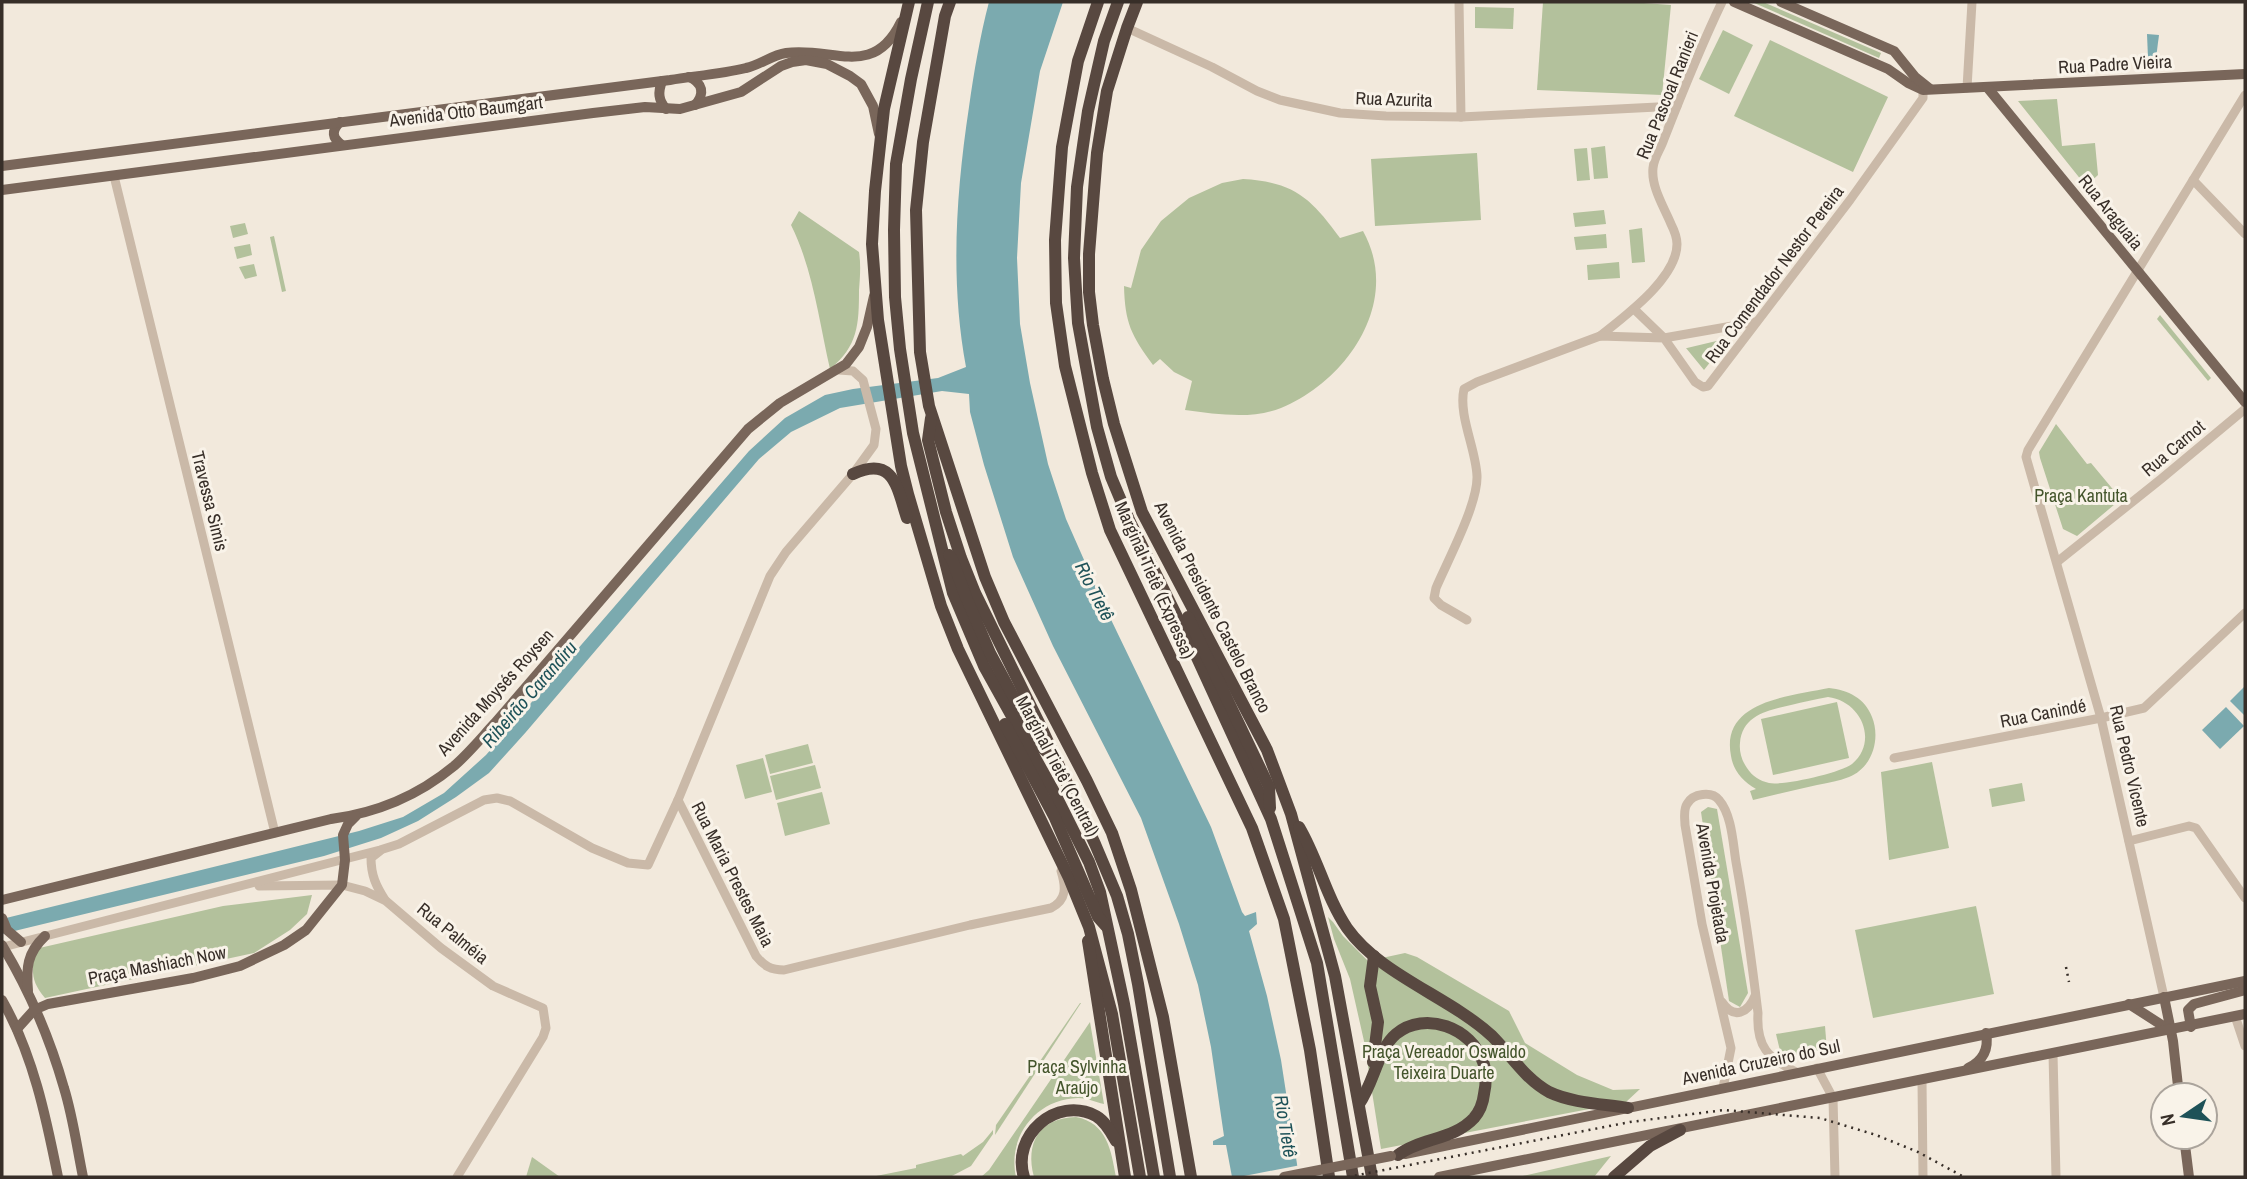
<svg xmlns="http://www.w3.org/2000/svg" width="2247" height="1179" font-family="'Archivo Narrow',sans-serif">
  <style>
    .green { fill: #b3c19c; fill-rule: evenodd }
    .water { fill: #7baaaf }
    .pier { fill: #f2e9dc }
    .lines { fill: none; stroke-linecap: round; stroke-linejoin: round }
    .minor { stroke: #cab9a8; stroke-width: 9 }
    .major { stroke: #79665a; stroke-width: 10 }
    .highway { stroke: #584840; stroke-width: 12 }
    .rail { stroke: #372e28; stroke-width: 2.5; stroke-dasharray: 2 5; stroke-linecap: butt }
    .major-bridge { stroke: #79665a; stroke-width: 10 }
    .labels { text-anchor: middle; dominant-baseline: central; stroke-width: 6; stroke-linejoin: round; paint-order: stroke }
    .street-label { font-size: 18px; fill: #372e28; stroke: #f9f3e9 }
    .park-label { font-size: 18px; fill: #44552c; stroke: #f9f3e9 }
    .water-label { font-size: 19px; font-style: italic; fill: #1e5258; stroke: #f9f3e9 }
  </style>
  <rect width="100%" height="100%" fill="#f2e9dc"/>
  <g class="green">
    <path d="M 1543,2 L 1630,2 L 1671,5 L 1662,95 L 1537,90 Z"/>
    <path d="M 1752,2 L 1763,2 L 1881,53 L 1879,58 Z"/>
    <path d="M 1475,7 L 1514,8 L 1513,29 L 1475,28 Z"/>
    <path d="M 1723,30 L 1753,45 L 1729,94 L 1699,79 Z"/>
    <path d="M 1770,40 L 1888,97 L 1853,172 L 1734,116 Z"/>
    <path d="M 2057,99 L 2062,146 L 2095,143 L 2098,175 L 2086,186 L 2018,101 Z"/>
    <path d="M 1605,146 L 1608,178 L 1594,179 L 1591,148 Z"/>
    <path d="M 1587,148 L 1590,180 L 1577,181 L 1574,149 Z"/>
    <path d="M 1477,153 L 1481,220 L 1375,226 L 1371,159 Z"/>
    <path d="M 1243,179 C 1294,182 1311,198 1340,238 L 1363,231 C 1402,301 1348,380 1281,408 C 1250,420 1217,414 1185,410 L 1192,381 L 1174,372 L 1160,359 L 1153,365 C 1131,335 1125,323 1124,286 L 1131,288 L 1141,250 L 1161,221 L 1189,198 L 1222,183 Z"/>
    <path d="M 1604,210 L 1606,224 L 1575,227 L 1573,213 Z"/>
    <path d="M 799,211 L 859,252 C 861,264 860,278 859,290 C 859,325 858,346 830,369 C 819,321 813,269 791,225 Z"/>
    <path d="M 245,223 L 248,234 L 233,238 L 230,226 Z"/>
    <path d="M 1642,228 L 1645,262 L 1632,263 L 1629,230 Z"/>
    <path d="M 1606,234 L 1607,248 L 1576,250 L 1574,237 Z"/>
    <path d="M 274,236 L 286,291 L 282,292 L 270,237 Z"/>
    <path d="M 250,244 L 252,255 L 237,259 L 234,247 Z"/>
    <path d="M 1619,262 L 1620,278 L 1588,280 L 1587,265 Z"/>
    <path d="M 254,264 L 257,276 L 245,279 L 239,267 Z"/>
    <path d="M 2160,315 L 2211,378 L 2208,381 L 2157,319 Z"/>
    <path d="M 1729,338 L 1704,370 L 1686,348 L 1687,348 Z"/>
    <path d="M 2056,424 L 2087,464 L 2091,463 L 2121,499 L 2077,536 L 2063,529 L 2040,458 L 2039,452 Z"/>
    <path d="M 1829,688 C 1848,690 1865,698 1872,717 C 1881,739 1872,768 1849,777 C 1839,781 1827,783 1817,785 C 1795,790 1774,795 1753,800 L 1750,791 L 1756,789 C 1743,782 1733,770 1731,756 C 1720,700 1792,696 1829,688 ZM 1828,697 C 1861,701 1879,741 1852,764 C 1840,773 1783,786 1769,783 C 1760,781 1752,776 1747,768 C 1742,761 1739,752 1740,743 C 1742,715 1769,710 1791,705 C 1803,702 1816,699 1828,697 Z"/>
    <path d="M 1837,702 L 1849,758 L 1773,775 L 1761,719 Z"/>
    <path d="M 808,744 L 813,763 L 770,774 L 765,755 Z"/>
    <path d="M 763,758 L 772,792 L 745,799 L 736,765 Z"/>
    <path d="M 1932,762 L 1949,848 L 1889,860 L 1881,772 Z"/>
    <path d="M 815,765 L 821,788 L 776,800 L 770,776 Z"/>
    <path d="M 2022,783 L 2025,801 L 1992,807 L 1989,789 Z"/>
    <path d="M 822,792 L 830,824 L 785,836 L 777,803 Z"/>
    <path d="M 1708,807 L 1717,809 L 1748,993 L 1740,1007 L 1729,1001 L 1701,812 Z"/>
    <path d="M 312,895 L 307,914 L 290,930 L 254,953 L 45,998 C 30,980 32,971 35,949 L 223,906 Z"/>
    <path d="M 1976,906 L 1994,994 L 1873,1018 L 1855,930 Z"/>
    <path d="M 1328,917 L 1333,922 L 1343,936 L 1368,961 L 1405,953 L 1417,957 L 1509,1011 L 1525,1043 L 1577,1075 L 1613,1090 L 1640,1089 L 1626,1102 L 1381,1149 L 1364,1041 L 1350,979 L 1334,939 Z"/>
    <path d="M 1080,1003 L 1081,1003 L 995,1135 L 996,1125 Z"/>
    <path d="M 1090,1022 L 1104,1104 C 1095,1102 1087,1098 1078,1098 C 1036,1099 1007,1137 1016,1177 L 981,1177 L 989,1170 Z"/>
    <path d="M 1825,1026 L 1827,1051 L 1782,1059 L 1776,1034 Z"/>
    <path d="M 1076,1117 C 1107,1123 1111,1150 1116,1177 L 1034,1177 C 1025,1143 1039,1118 1076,1117 Z"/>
    <path d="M 993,1130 L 993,1134 L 971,1166 L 950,1177 L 871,1177 L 916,1168 L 916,1165 L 961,1154 L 963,1156 L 983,1142 Z"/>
    <path d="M 1611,1156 L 1594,1177 L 1518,1177 Z"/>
    <path d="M 532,1157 L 560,1177 L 526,1177 Z"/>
  </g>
  <g class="water">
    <path d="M 989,2 L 1063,2 L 1040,71 L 1021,183 L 1017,258 L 1020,324 L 1030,383 L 1048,464 L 1066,519 L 1103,603 L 1211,827 L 1242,912 L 1245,916 L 1256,912 L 1257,924 L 1249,931 L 1267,996 L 1281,1060 L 1299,1177 L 1232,1177 L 1226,1145 L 1213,1145 L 1213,1141 L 1224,1136 L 1211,1047 L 1198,985 L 1179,924 L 1141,818 L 1053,646 L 1013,557 L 984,465 L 970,412 L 969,394 L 942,391 L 840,408 L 791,432 L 759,459 L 526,732 L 489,773 L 456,797 L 418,821 L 381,838 L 324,856 L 2,934 L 2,919 L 359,831 L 403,817 L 444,793 L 486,755 L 749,451 L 785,418 L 825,395 L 853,389 L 938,378 L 966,367 C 950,281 956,193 969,107 C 974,72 980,36 989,2 Z"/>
    <path d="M 2147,34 L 2159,35 L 2156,58 L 2148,58 Z"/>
    <path d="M 2245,686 L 2245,716 L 2230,701 Z"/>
    <path d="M 2226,707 L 2244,726 L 2220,749 L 2202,730 Z"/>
  </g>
  <path class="pier" d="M 1301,1165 L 1303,1177 L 1239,1177 Z"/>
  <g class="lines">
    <g class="minor">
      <path d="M 1459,2 L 1461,117"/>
      <path d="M 1127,28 L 1212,67 L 1257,91 L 1280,100 L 1340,113 L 1386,116 L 1461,117 L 1677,106"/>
      <path d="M 1967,88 L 1972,2"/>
      <path d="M 114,176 L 275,833"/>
      <path d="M 2193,180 L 2245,234"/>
      <path d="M 1634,309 L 1664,338 L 1755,322"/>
      <path d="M 1600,336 C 1625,316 1677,278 1677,244 C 1677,237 1674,230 1671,224 C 1664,207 1651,187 1653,168 C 1654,157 1661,149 1664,139 C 1682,93 1701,46 1722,2"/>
      <path d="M 2057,562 L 2161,479 L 2245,409"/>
      <path d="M 1467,620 L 1441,605 L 1434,598 L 1436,588 C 1448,560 1478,504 1477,476 C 1476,449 1458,415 1464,389 L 1477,382 L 1600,336 L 1664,338 L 1695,382 L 1703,387 L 1708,386 L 1850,200 L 1923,98 L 1923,86"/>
      <path d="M 1894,758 L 2101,718 L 2144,708 L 2245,613"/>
      <path d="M 678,800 L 756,956 C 764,966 771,970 784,970 L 970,925 L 1051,908 C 1067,900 1066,887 1061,871"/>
      <path d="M 2129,841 L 2189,826 L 2196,828 L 2245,898"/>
      <path d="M 380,851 L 371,858 C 371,875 376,886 385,900"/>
      <path d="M 259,886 L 342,885 L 365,891 L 386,901 L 441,948 L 493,986 L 543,1008 L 546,1028 L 543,1037 L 457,1177"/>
      <path d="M 3,947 L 380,850 L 399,844 L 484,800 L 497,798 L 510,801 L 592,848 L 628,863 L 648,865 L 678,800 L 770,576 L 786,552 L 853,474 L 874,445 L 876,429 L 863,380 L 853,371 L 839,370"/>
      <path d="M 2164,997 L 2101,718 L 2026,457 L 2028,450 L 2245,95"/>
      <path d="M 1722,1002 C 1734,1020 1748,1013 1755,996"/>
      <path d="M 2235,1016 L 2245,1046"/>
      <path d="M 2053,1054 L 2056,1177"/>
      <path d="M 1817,1068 L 1833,1098 L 1835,1177"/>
      <path d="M 1922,1080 L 1923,1177"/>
      <path d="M 1723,1088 L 1731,1048 L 1702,924 L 1685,825 C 1685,819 1683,810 1687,804 C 1693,793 1712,791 1719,800 C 1732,815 1733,844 1736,862 C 1745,912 1752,963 1758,1013 C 1756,1047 1768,1058 1796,1072"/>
    </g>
    <g class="major">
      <path d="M 1734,2 L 1888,69 L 1908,83 L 1923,90 L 2245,74"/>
      <path d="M 1781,2 L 1894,51 L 1915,77 L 1930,89"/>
      <path d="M 689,77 C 703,83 705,94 695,105"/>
      <path d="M 662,81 C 658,92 658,100 666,109"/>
      <path d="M 1987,87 L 2245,402"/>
      <path d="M 340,122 C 331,131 332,138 342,145"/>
      <path d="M 2,166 L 670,80 C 695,76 721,74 746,68 C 760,65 772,55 786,53 C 832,46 873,80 901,22"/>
      <path d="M 2,190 L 593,113 L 645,107 L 680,109 L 741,92 L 781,66 L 792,62 L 806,60 L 827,64 L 850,76 L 861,84 L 873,106 L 879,134"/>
      <path d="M 2,900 L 331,819 C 376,813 419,795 454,766 C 469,753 482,737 495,723 L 748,429 L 780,403 L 846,364 L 859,347 L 867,327 L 874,296"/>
      <path d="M 2,918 L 7,930 L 21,942"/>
      <path d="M 2,945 C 28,988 50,1039 64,1088 C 73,1117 77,1148 83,1177"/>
      <path d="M 28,991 C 26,968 27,953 45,936"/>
      <path d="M 2164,997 L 2173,1041 L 2179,1095"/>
      <path d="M 2,1000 C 33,1054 46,1117 58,1177"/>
      <path d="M 2129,1004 L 2171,1031"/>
      <path d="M 2191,1027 L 2188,1010 L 2194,1004 L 2242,991 L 2245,987"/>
      <path d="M 17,1029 L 34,1010 L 48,1004 L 193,978 L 240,966 L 284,945 L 306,930 L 342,885 L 345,860 L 343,835 L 348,824 L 356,816"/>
      <path d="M 1968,1068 C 1983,1061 1989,1049 1986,1033"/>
      <path d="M 2184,1137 L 2189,1177"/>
      <path d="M 1405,1154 L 2245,981"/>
      <path d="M 1439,1177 L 2245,1014"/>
    </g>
    <g class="highway">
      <path d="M 909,2 L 884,109 L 875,191 L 872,244 L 878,320 L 901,466 L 908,494 L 941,606 L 958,649 L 1069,878 L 1089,927 L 1112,1014 L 1140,1177"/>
      <path d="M 928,2 L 911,79 L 896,164 L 894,230 L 895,297 L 900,349 L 913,433 L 953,593 L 984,666 L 1054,792 L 1089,862 L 1100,892 L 1124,1004 L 1154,1177"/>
      <path d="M 950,2 L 945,16 L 923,142 L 916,210 L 920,352 L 929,406 L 985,577 L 1004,622 L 1087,781 L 1112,833 L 1131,890 L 1163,1017 L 1191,1177"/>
      <path d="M 1098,2 L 1078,61 L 1062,147 L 1055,240 L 1056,303 L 1065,366 L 1092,473 L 1110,530 L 1252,828 L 1284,919 L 1310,1050 L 1329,1177"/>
      <path d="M 1118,2 L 1104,41 L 1088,111 L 1077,187 L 1074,258 L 1078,323 L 1097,427 L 1111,477 L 1130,522 L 1194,651 L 1271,819 L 1317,963 L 1353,1177"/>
      <path d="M 1137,2 L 1127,28 L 1107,91 L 1097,153 L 1089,254 L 1089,292 L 1093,325 L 1103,379 L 1114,424 L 1142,512 L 1267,750 L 1291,814 L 1335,976 L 1372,1177"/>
      <path d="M 931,418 L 928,440 L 946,512 L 961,558 L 975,593 L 1042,729 L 1095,844 L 1117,896 L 1128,934 L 1138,984 L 1170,1177"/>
      <path d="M 853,474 C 894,455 897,488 907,518"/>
      <path d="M 949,555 L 952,559 L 966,597 L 990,653 L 1040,746 L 1051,755"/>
      <path d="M 1188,617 L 1269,787 L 1270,808"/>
      <path d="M 1005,724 L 1055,818 L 1098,917 L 1106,926"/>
      <path d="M 1299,827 C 1318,859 1326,897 1347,928 C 1380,975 1450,997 1492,1036 C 1511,1055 1525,1079 1549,1092 C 1572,1103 1603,1104 1628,1108"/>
      <path d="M 1088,941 L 1125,1177"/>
      <path d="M 1373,1062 L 1378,1022 L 1370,986 L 1374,956"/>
      <path d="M 1359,1104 C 1374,1083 1378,1049 1396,1034 C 1425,1010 1472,1028 1483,1062 C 1487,1071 1486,1085 1484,1094 C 1483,1103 1480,1111 1474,1118 C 1454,1140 1420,1138 1398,1155"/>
      <path d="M 1024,1177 C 1011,1136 1056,1095 1096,1116 C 1105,1121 1111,1132 1116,1141"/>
      <path d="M 1614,1177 L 1650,1146 L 1680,1130"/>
    </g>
    <g class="rail">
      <path d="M 2066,967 L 2069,982"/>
      <path d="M 1348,1177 L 1630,1122 L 1724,1110 L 1820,1118 L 1876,1135 L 1918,1152 L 1964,1177"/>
    </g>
    <path class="major-bridge" d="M 1284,1177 L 1391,1156"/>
  </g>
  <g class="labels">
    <g class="street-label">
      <text transform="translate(2115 64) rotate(-3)">Rua Padre Vieira</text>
      <text transform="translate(1667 95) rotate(-68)">Rua Pascoal Ranieri</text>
      <text transform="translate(1394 99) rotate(2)">Rua Azurita</text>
      <text transform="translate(466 111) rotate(-7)">Avenida Otto Baumgart</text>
      <text transform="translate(2111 212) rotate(51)">Rua Araguaia</text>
      <text transform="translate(1774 274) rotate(-53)">Rua Comendador Nestor Pereira</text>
      <text transform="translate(2173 448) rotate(-40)">Rua Carnot</text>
      <text transform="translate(210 501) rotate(76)">Travessa Simis</text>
      <text transform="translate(1155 580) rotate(66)">Marginal Tietê (Expressa)</text>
      <text transform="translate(1213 607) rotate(63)">Avenida Presidente Castelo Branco</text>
      <text transform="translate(495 692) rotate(-48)">Avenida Moysés Roysen</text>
      <text transform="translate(2043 713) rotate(-11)">Rua Canindé</text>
      <text transform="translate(1058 766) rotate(62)">Marginal Tietê (Central)</text>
      <text transform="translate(2130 766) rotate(77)">Rua Pedro Vicente</text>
      <text transform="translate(733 874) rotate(63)">Rua Maria Prestes Maia</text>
      <text transform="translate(1713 883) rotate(80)">Avenida Projetada</text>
      <text transform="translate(453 933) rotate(39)">Rua Palméia</text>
      <text transform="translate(157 965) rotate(-11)">Praça Mashiach Now</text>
      <text transform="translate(1761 1062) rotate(-12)">Avenida Cruzeiro do Sul</text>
    </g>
    <g class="park-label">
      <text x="2081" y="495">Praça Kantuta</text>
      <text x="1444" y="1051">Praça Vereador Oswaldo<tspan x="1444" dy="21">Teixeira Duarte</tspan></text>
      <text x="1077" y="1066">Praça Sylvinha<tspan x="1077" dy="21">Araújo</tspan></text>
    </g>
    <g class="water-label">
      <text transform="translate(1095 591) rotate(63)">Rio Tietê</text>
      <text transform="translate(529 694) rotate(-49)">Ribeirão Carandiru</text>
      <text transform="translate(1286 1126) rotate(81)">Rio Tietê</text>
    </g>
  </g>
  <rect width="2247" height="1179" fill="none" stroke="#372e28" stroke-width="7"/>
  <g transform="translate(2184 1116) rotate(257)"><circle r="33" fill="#f9f3e9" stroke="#aba49c" stroke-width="2"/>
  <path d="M0-5L12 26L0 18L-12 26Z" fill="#1e5258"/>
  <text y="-10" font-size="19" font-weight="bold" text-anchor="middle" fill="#372e28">N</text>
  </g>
</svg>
